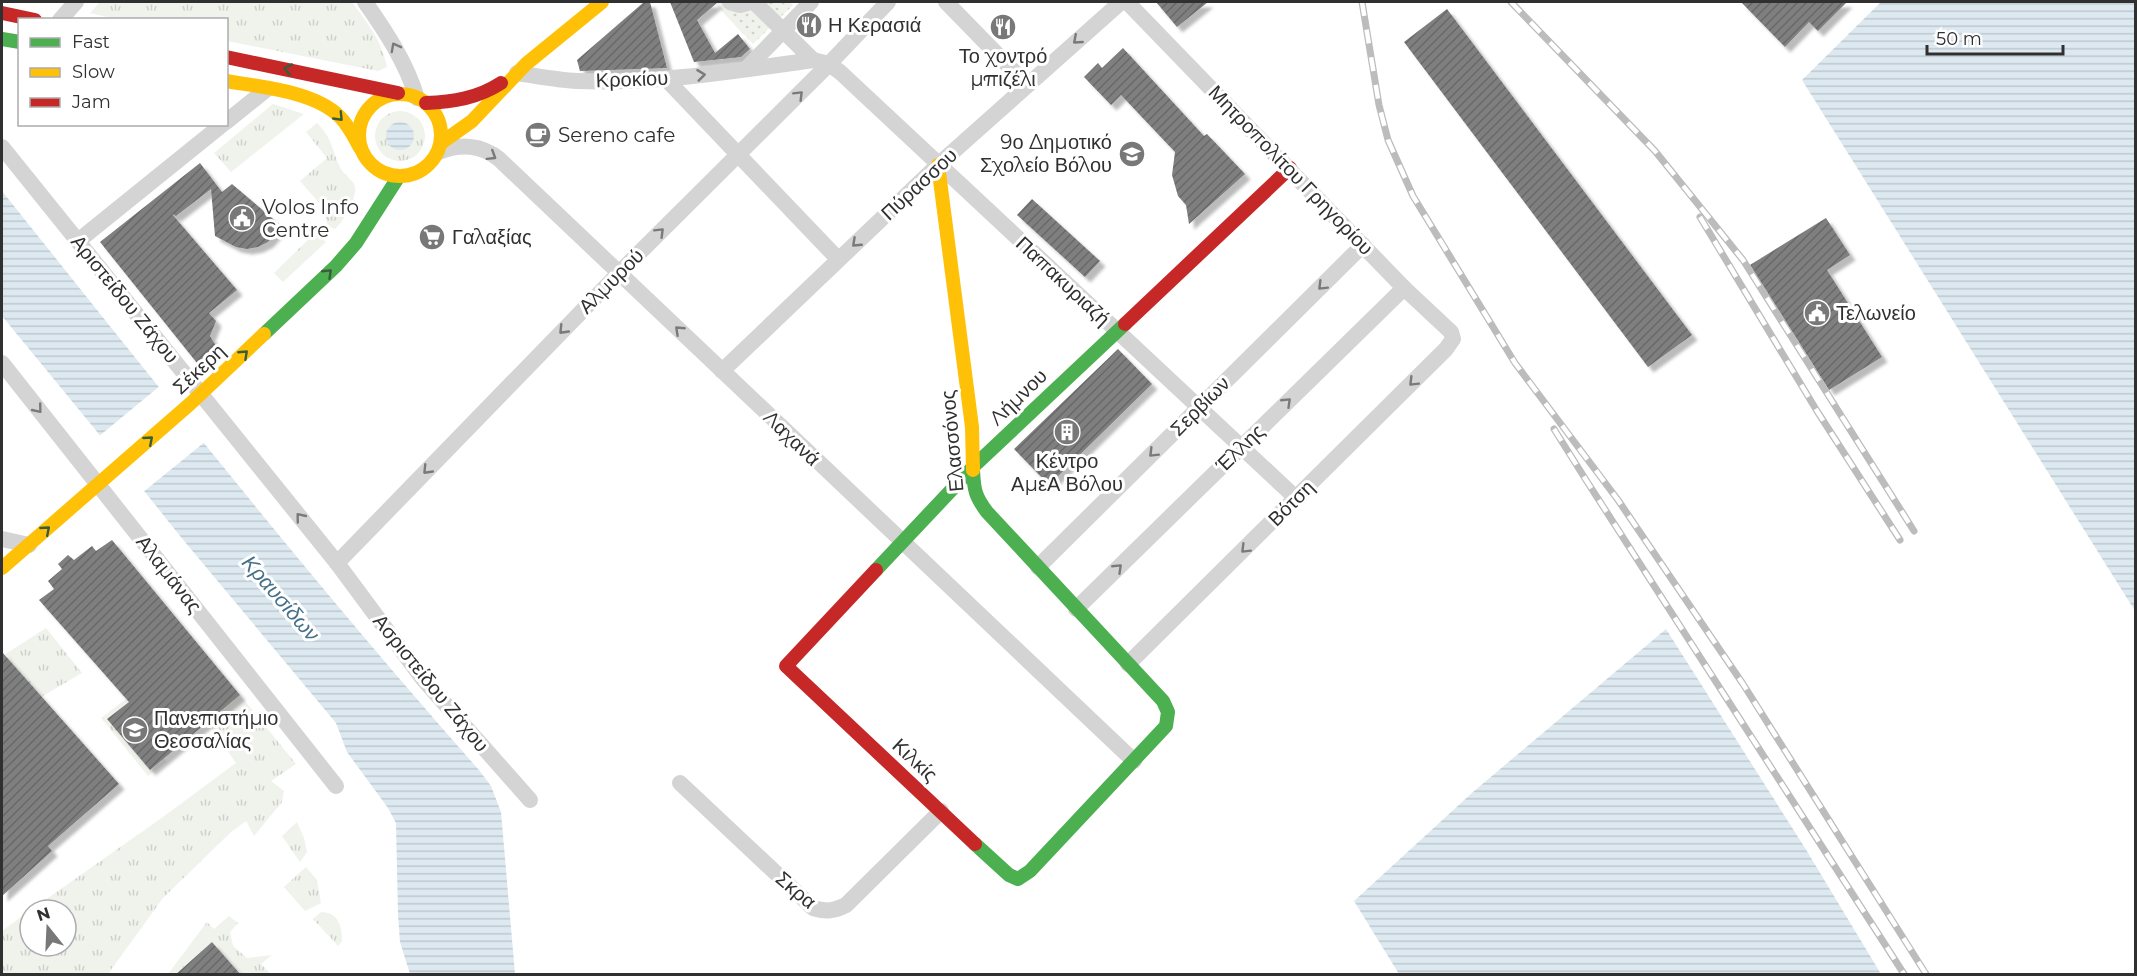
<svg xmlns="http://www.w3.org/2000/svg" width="2137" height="976" font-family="Montserrat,sans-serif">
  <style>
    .grass { fill: url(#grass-tufts) }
    .park { fill: url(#park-dots) }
    .water { fill: url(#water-rules) }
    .pier { fill: #fff }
    .building { fill: url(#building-hatch); filter: url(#shadow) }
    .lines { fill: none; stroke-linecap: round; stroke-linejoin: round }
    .street { stroke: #d4d4d4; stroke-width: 16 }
    .fast { stroke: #4caf50; stroke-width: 14 }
    .slow { stroke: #ffc107; stroke-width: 14 }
    .jam { stroke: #c62828; stroke-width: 14 }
    .rail-casing { stroke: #bcbcbc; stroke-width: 7 }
    .rail { stroke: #fff; stroke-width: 4.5; stroke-dasharray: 14; stroke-linecap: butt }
    .oneway { stroke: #7a7a7a }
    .oneway2 { stroke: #3a5c3b }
    .labels { text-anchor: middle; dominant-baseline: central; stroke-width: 6; stroke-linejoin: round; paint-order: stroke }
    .poi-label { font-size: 20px; fill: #303030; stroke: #fff; text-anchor: start }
    .street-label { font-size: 20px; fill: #303030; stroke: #fff }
    .water-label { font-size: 21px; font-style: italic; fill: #477189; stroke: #fff }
  </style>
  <defs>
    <pattern id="grass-tufts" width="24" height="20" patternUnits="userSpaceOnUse" patternTransform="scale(1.5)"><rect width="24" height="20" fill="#f0f2ec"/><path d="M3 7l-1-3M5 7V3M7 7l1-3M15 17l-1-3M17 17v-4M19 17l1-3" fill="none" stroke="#ced0cb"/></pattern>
    <pattern id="park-dots" width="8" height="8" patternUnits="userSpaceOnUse" patternTransform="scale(1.5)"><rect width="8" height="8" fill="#f0f2ec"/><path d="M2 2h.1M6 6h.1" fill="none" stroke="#ced0cb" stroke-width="1.8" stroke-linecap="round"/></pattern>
    <pattern id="water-rules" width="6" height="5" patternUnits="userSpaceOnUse" patternTransform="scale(1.5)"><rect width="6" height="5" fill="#dde9f0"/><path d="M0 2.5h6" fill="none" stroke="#bec8ce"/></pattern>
    <pattern id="building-hatch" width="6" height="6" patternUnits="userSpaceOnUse" patternTransform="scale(1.5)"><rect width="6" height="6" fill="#7f7f7f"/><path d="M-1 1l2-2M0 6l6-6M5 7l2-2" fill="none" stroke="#686868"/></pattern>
    <filter id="shadow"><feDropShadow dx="5.5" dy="5.5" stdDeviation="1.5" flood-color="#0004"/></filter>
  </defs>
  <rect width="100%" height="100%" fill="#fff"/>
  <g class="grass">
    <path d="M 100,2 L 352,2 C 368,24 381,39 387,67 L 378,71 L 227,41 L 226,20 L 120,20 L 90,13 Z"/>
    <path d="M 273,104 L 304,114 L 231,172 L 214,153 Z"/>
    <circle cx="400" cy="136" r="25"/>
    <path d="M 317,123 C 335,141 332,155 343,172 C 347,177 354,181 355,187 C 357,198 343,222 335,229 L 328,226 L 322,206 L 300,181 L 327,158 L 306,132 Z"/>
    <path d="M 316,232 L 326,242 L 283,282 L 274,273 Z"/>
    <path d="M 46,628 L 82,673 L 41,697 L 4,655 Z"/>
    <path d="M 240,695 L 296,764 L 271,781 L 284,791 L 282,802 L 254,836 L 246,821 L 230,833 L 163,898 L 108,974 L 2,974 L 2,931 L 30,910 L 30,946 L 66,946 L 66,910 L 31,910 L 163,817 L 236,763 L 207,722 Z"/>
    <path d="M 126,699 L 129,702 L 107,719 L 150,770 L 164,758 L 167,762 L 148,776 L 101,718 Z"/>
    <path d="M 297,822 L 304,838 L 307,852 L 300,862 L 282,836 Z"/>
    <path d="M 306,867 L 317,880 L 321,903 L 305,911 L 284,887 Z"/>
    <path d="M 321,912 C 338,912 342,926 342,941 L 338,946 L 313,919 Z"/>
    <path d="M 229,916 L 238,923 L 230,932 L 233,946 L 247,958 L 272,955 L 261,964 L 271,974 L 241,974 L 212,942 L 181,969 L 185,974 L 168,974 L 207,922 L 214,929 Z"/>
  </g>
  <path class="park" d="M 713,2 L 790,2 L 793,5 L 753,44 Z"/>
  <g class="water">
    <path d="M 1881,2 L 2135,2 L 2135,611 L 1802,80 Z"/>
    <circle cx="400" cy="136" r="14"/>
    <path d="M 2,191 C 158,386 313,583 479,770 L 491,786 L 501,812 L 515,974 L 410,974 L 400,942 L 398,915 L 396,823 L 388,808 L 347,752 L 336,723 L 180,536 L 94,428 L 2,316 Z"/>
    <path d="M 1666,629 L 1805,848 L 1881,974 L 1399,974 L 1354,901 L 1473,792 Z"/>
  </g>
  <path class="pier" d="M 161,385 L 206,441 L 142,493 L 98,437 Z"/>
  <g class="building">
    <path d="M 644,2 L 650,2 L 667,68 L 580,71 L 577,60 Z"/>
    <path d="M 670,2 L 718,2 L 697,20 L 715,53 L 738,34 L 750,49 L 741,57 L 694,62 Z"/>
    <path d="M 1156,2 L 1208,2 L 1177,27 Z"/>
    <path d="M 1741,2 L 1847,2 L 1818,31 L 1809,22 L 1785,47 Z"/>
    <path d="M 1447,9 L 1692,335 L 1648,367 L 1404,42 Z"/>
    <path d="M 1123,48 L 1204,136 L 1207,134 L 1245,174 L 1189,224 L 1186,205 L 1178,196 L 1172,175 L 1175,152 L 1121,95 L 1111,105 L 1084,77 L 1098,63 L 1102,68 Z"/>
    <path d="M 200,163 L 222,192 L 232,184 L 279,224 L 276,233 L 268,242 L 258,247 L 247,249 L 236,247 L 215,236 L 211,189 L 176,216 L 172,214 L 237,290 L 209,313 L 216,321 L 210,336 L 216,346 L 197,363 L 100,242 Z"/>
    <path d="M 1032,199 L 1100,261 L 1085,277 L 1017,215 Z"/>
    <path d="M 1826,218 L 1850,255 L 1827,270 L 1882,357 L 1829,390 L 1750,265 Z"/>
    <path d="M 1118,349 L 1152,384 L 1049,485 L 1014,449 Z"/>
    <path d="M 112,540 L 240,695 L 150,770 L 107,719 L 129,702 L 39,600 L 54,589 L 48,581 L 62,569 L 58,564 L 68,555 L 74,560 L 92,546 L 96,551 Z"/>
    <path d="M 2,652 L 119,784 L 48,846 L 52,851 L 2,896 Z"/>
    <path d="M 212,942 L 241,975 L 175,975 Z"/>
  </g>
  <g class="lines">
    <g class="street">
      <path d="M 365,2 C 386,32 406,62 417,98"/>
      <path d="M 730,2 L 740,5 L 750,2"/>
      <path d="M 754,2 L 813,60"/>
      <path d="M 946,2 L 1027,85"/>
      <path d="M 1127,2 L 1404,288 L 1451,332 L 1453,339 L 1446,349 L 1128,664"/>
      <path d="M 60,20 L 76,2"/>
      <path d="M 746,69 L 811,2"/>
      <path d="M 517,73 C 537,76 557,80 577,81 C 656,84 735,71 813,60 L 829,64 L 840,72 L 1296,498"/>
      <path d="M 666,79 L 838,259"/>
      <path d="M 226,122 L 267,89"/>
      <path d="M 2,147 L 337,563 L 423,679 L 530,800"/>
      <path d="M 439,152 C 460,143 482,145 499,159 L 1134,761"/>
      <path d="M 78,241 L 223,124"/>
      <path d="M 2,363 L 336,786"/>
      <path d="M 722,371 L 938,165 L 1121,2"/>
      <path d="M 2,539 L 29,545"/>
      <path d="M 337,563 L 619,273 L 829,64 L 888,2"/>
      <path d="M 1038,567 L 1363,245"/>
      <path d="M 1076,609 L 1404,288"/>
      <path d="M 680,783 L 813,908 C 826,912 834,911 846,905 L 941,811"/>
    </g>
    <g class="fast">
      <path d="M 2,39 L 20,42"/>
      <path d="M 264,334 L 336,266 L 356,243 L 399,176"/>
      <path d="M 973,470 C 974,490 975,496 987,512 L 1163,701 L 1168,712 L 1166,726 L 1030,871 L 1018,879 L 1009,875 L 975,844"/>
      <path d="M 876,570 L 974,466 L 1125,324"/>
    </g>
    <g class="slow">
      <path d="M 226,81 C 260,87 315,91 340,117 C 349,126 354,137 360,148"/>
      <circle cx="400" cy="135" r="41"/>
      <path d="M 441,143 L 472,121 L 526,64 L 602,2"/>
      <path d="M 938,165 L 972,427 L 973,470"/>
      <path d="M 2,568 L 191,403 L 264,334"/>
    </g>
    <g class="jam">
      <path d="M 2,13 L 35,20"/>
      <path d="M 226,57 L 398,93"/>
      <path d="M 426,103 C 453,102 478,98 501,83"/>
      <path d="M 1125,324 L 1290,168"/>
      <path d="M 876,570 L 786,666 L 975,844"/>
    </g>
    <defs>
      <g id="rail">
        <path d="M 1362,2 L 1379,105 L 1388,140 L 1413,196 L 1515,363 L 1618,500 L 1743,684 L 1926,974"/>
        <path d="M 1511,2 L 1655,151 L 1743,260 L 1914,531"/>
        <path d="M 1700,217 L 1817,411 L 1900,540"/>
        <path d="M 1554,429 L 1586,480 L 1904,974"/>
      </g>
    </defs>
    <use href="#rail" class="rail-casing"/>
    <use href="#rail" class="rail"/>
  </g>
  <defs><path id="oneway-chevron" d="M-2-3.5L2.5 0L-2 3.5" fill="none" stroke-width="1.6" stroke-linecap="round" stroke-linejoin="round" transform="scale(1.5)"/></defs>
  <g class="oneway">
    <use href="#oneway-chevron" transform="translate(1077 40) rotate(139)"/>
    <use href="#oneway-chevron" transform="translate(395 47) rotate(-118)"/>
    <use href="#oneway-chevron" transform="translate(701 75) rotate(-7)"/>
    <use href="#oneway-chevron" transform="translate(799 95) rotate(-45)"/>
    <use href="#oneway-chevron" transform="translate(492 156) rotate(32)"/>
    <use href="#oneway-chevron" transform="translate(660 232) rotate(-45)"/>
    <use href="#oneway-chevron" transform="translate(856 243) rotate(137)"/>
    <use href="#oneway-chevron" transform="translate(1322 286) rotate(135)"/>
    <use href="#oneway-chevron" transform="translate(563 330) rotate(134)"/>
    <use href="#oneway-chevron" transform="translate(679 330) rotate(-137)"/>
    <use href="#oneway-chevron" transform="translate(1413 382) rotate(135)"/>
    <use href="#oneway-chevron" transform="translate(1287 402) rotate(-44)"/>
    <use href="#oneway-chevron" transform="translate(38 409) rotate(51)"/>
    <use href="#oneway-chevron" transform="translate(1153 453) rotate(135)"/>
    <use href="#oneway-chevron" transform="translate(427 470) rotate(134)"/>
    <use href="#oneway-chevron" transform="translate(300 517) rotate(-129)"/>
    <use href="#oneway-chevron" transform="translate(1245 549) rotate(135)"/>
    <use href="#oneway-chevron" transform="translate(1118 568) rotate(-44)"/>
  </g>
  <g class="oneway2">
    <use href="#oneway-chevron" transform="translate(288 69) rotate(-169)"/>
    <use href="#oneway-chevron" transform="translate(339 117) rotate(46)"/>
    <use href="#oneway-chevron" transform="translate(328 273) rotate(-44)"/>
    <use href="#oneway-chevron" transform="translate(244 354) rotate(-43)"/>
    <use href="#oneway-chevron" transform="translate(149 440) rotate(-41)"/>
    <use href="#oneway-chevron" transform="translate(46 530) rotate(-41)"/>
  </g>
  <defs>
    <symbol id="restaurant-disc" viewBox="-11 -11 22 22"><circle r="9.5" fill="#787878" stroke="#fff"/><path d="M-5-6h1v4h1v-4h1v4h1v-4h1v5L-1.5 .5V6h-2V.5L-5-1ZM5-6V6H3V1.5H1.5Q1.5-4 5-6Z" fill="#fff"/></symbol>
    <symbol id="cafe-disc" viewBox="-11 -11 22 22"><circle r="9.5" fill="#787878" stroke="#fff"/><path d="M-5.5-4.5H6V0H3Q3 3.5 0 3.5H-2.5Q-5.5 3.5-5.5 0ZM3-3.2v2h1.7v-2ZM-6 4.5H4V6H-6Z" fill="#fff"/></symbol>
    <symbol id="school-disc" viewBox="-11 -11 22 22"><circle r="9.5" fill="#787878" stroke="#fff"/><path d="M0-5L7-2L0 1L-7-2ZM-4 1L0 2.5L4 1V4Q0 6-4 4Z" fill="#fff"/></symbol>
    <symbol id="civic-disc" viewBox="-11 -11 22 22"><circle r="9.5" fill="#787878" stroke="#fff"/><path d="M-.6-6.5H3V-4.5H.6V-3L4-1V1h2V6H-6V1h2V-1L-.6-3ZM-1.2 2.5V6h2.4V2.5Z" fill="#fff"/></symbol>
    <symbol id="supermarket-disc" viewBox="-11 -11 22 22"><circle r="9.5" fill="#787878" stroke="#fff"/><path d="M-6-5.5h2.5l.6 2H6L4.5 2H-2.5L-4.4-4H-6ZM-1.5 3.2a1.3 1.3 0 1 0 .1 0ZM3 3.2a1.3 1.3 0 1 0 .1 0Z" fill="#fff"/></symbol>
    <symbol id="building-disc" viewBox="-11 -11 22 22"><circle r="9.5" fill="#787878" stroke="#fff"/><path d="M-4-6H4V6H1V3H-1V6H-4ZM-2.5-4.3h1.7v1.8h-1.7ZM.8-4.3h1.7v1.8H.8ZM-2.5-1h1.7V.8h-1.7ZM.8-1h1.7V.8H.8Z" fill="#fff"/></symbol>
    <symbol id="university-disc" viewBox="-11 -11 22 22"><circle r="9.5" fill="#787878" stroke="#fff"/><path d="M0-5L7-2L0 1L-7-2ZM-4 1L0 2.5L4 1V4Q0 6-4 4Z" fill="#fff"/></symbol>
  </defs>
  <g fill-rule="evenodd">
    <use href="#restaurant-disc" x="794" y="10" width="30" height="30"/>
    <use href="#restaurant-disc" x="988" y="12" width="30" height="30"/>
    <use href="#cafe-disc" x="523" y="120" width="30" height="30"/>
    <use href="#school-disc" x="1117" y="139" width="30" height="30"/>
    <use href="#civic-disc" x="227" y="203" width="30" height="30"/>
    <use href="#supermarket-disc" x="417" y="222" width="30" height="30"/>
    <use href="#civic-disc" x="1802" y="298" width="30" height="30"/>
    <use href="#building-disc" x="1052" y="417" width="30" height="30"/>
    <use href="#university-disc" x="120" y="715" width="30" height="30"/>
  </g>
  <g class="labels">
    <g class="poi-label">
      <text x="828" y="25">Η Κερασιά</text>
      <text x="1003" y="56" text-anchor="middle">Το χοντρό<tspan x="1003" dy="23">μπιζέλι</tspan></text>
      <text x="558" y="135">Sereno cafe</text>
      <text x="1112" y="142" text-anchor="end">9ο Δημοτικό<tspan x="1112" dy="23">Σχολείο Βόλου</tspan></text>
      <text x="262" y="207">Volos Info<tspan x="262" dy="23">Centre</tspan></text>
      <text x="452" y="237">Γαλαξίας</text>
      <text x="1836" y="313">Τελωνείο</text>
      <text x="1067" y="461" text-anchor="middle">Κέντρο<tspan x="1067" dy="23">ΑμεΑ Βόλου</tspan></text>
      <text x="154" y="718">Πανεπιστήμιο<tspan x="154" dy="23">Θεσσαλίας</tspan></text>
    </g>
    <g class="street-label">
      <text transform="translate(632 79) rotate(-2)">Κροκίου</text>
      <text transform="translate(1291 170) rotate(46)">Μητροπολίτου Γρηγορίου</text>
      <text transform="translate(919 184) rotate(-43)">Πύρασσου</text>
      <text transform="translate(611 281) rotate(-45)">Αλμυρού</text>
      <text transform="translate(1063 281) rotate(43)">Παπακυριαζή</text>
      <text transform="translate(125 299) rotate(51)">Αριστείδου Ζάχου</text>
      <text transform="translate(199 369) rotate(-43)">Σέκερη</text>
      <text transform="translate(1018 397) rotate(-44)">Λήμνου</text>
      <text transform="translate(1200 406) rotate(-45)">Σερβίων</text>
      <text transform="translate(792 438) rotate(44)">Λαχανά</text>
      <text transform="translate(952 441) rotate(-95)">Ελασσόνος</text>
      <text transform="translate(1240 448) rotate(-44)">Έλλης</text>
      <text transform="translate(1291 503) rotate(-45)">Βότση</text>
      <text transform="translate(169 574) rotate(52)">Αλαμάνας</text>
      <text transform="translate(431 683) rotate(51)">Ασριστείδου Ζάχου</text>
      <text transform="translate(915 760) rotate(43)">Κιλκίς</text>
      <text transform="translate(796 890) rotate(40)">Σκρα</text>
    </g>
    <g class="water-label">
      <text transform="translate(281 598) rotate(49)">Κραυσίδων</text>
    </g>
  </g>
  <rect width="2137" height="976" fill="none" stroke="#303030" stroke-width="6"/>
  <rect x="18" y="18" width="210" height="108" fill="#ffffff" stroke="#acacac" stroke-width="1.5"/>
  <rect x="30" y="38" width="30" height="9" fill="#4caf50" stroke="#acacac" stroke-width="1.5"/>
  <text x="72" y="48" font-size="18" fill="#303030">Fast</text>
  <rect x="30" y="68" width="30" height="9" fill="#ffc107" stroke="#acacac" stroke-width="1.5"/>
  <text x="72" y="78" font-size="18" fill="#303030">Slow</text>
  <rect x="30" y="98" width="30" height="9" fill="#c62828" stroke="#acacac" stroke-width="1.5"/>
  <text x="72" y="108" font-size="18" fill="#303030">Jam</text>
  <g transform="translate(48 928) rotate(342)"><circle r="28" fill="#ffffff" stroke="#acacac" stroke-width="1.5"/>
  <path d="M0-4.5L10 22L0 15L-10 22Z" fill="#787878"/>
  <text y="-9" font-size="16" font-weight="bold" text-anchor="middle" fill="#303030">N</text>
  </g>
  <path d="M1927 45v9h136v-9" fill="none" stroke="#303030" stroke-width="3"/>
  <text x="1936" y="45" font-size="18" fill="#303030" stroke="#ffffff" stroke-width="4.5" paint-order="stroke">50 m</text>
</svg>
